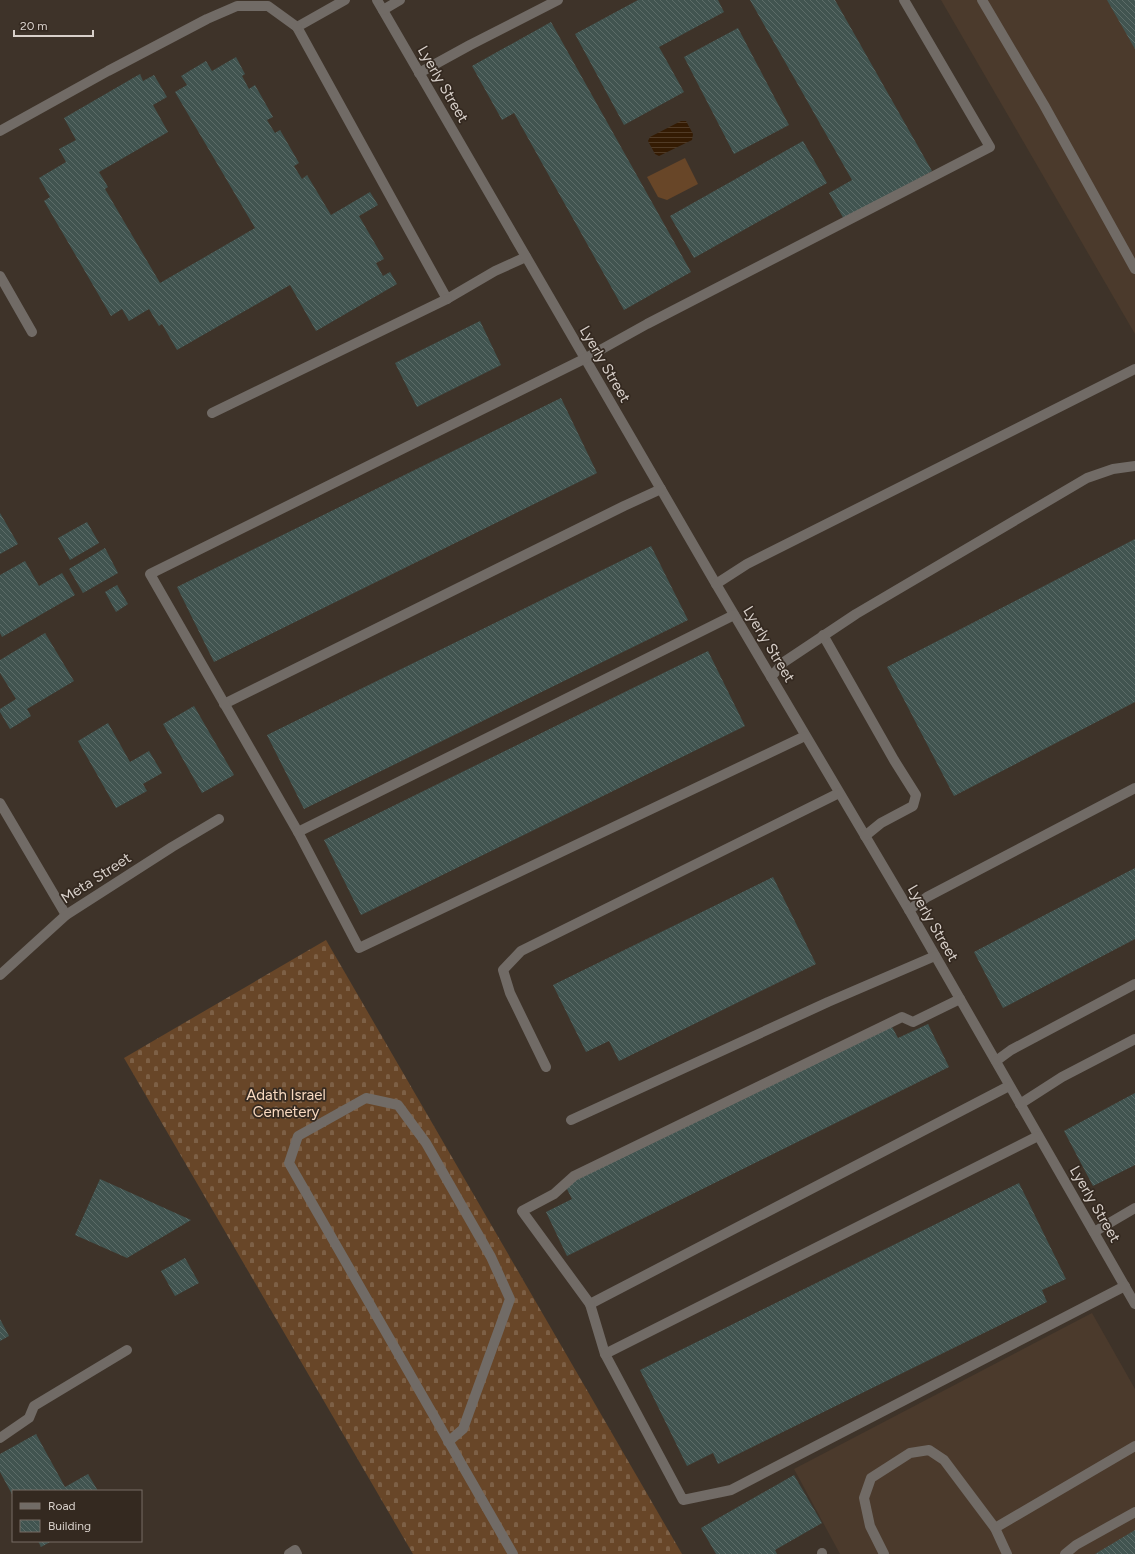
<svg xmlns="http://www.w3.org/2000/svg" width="1135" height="1554" font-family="Figtree,sans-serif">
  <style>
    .built { fill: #4b3a2c }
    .cemetery { fill: url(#cemetery-stones) }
    .park { fill: #684628 }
    .water { fill: url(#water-rules) }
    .building { fill: url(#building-back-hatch) }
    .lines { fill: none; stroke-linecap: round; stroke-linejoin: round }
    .minor { stroke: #716b66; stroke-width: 10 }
    .labels { text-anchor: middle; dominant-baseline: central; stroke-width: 3.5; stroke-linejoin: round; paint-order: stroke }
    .street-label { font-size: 15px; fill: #d8d0ca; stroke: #342920 }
    .park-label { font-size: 15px; fill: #f8d9c0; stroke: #342920 }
  </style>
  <defs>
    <pattern id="cemetery-stones" width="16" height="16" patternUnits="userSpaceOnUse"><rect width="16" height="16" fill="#684628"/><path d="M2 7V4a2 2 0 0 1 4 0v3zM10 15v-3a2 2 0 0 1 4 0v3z" fill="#7d6046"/></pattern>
    <pattern id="water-rules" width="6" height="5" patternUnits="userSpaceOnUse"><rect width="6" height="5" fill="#341b03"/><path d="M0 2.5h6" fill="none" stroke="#513b26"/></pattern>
    <pattern id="building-back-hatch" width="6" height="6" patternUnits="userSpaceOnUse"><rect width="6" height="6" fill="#415450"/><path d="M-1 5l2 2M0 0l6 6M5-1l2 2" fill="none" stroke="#5c6c68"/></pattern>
  </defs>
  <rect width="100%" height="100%" fill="#3e3329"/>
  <g class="built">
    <path d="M 941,0 L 1135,0 L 1135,334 Z"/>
    <path d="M 1092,1313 L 1135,1389 L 1135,1554 L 840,1554 L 794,1469 Z"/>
  </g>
  <path class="cemetery" d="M 326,940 L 682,1554 L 413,1554 L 124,1058 Z"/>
  <path class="park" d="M 685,158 L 698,184 L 667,200 L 658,197 L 647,177 Z"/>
  <path class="water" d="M 681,121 L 686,121 L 693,134 L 692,140 L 659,156 L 655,154 L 648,141 L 650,137 Z"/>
  <g class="building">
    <path d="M 638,0 L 718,0 L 724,12 L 659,47 L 684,92 L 624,125 L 575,34 Z"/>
    <path d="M 750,0 L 835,0 L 932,171 L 845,221 L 829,193 L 852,180 Z"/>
    <path d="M 1107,0 L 1135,0 L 1135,49 Z"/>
    <path d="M 551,22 L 691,272 L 624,310 L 514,113 L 502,120 L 472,66 Z"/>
    <path d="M 738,28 L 789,125 L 734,154 L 684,57 Z"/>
    <path d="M 236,57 L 245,74 L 242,76 L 249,89 L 255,85 L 273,117 L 267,120 L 275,133 L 280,130 L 299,163 L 294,166 L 302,179 L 307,175 L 331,215 L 370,192 L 378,205 L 359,216 L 384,259 L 376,263 L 383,276 L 390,272 L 397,284 L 316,331 L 290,285 L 177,350 L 162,324 L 159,326 L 149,309 L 129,321 L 122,309 L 111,316 L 44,201 L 50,197 L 39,178 L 66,162 L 59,149 L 76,140 L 64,118 L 140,74 L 143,81 L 154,75 L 167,97 L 153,105 L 168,132 L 99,172 L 108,187 L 105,189 L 160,283 L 255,228 L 175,92 L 187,85 L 181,76 L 206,61 L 212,71 Z"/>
    <path d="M 803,141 L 827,183 L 694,258 L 670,216 Z"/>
    <path d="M 480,321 L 501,365 L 417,407 L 395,363 Z"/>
    <path d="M 561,398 L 597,473 L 214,662 L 177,587 Z"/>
    <path d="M 0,513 L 18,544 L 0,554 Z"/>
    <path d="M 87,522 L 99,543 L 70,560 L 58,538 Z"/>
    <path d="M 1135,539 L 1135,702 L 954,796 L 887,667 Z"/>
    <path d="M 651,546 L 688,620 L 304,809 L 267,735 Z"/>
    <path d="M 105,548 L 118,573 L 83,593 L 69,569 Z"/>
    <path d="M 25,561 L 39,586 L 62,573 L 75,595 L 2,637 L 0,633 L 0,575 Z"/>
    <path d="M 117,585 L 128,604 L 116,612 L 105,592 Z"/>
    <path d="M 45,633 L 74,681 L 27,709 L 31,716 L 10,729 L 0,712 L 0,709 L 16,699 L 0,673 L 0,660 Z"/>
    <path d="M 708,651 L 745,726 L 361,915 L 324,840 Z"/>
    <path d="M 194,706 L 234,775 L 202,793 L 163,724 Z"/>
    <path d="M 108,723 L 130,762 L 149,751 L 162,773 L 143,784 L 147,791 L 116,808 L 78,741 Z"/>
    <path d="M 1135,868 L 1135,939 L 1003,1008 L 974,952 Z"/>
    <path d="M 773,877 L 816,964 L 619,1061 L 609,1041 L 586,1052 L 553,985 Z"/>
    <path d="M 928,1024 L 949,1067 L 567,1256 L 546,1212 L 572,1199 L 565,1185 L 891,1025 L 898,1038 Z"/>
    <path d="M 1135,1093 L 1135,1165 L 1093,1186 L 1064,1131 Z"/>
    <path d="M 100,1179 L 191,1220 L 127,1258 L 75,1235 Z"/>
    <path d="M 1019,1183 L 1066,1279 L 1042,1290 L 1047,1302 L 718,1464 L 713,1453 L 687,1466 L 640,1370 Z"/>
    <path d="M 185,1258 L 199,1283 L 175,1296 L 161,1271 Z"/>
    <path d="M 0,1319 L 9,1336 L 0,1341 Z"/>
    <path d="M 36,1434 L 65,1487 L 88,1474 L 98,1491 L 13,1491 L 13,1496 L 0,1472 L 0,1454 Z"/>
    <path d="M 794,1475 L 822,1523 L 775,1550 L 777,1554 L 716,1554 L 701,1528 Z"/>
    <path d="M 1135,1530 L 1135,1554 L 1095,1554 Z"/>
    <path d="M 38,1541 L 52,1541 L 41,1547 Z"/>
  </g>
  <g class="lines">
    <g class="minor">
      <path d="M 345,0 L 297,27 L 447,299 L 495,271 L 526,257"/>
      <path d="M 377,0 L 716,584 L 909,910 L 1135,1304"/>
      <path d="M 982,0 L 1044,105 L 1135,269"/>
      <path d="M 383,10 L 400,0"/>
      <path d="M 419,73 L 470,45 L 558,0"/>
      <path d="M 0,131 L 108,71 L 207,19 L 237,6 L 268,6 L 297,27"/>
      <path d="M 0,276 L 32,332"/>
      <path d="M 212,413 L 447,299"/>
      <path d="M 716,584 L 747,564 L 1135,369"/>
      <path d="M 823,635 L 894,760 L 916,795 L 913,806 L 881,823 L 865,836"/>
      <path d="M 771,677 L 784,662 L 856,614 L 1087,478 L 1113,469 L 1135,466"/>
      <path d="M 224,704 L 624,506 L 661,489"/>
      <path d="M 805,736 L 359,948 L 298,832 L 150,574 L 584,359 L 647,324 L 990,147 L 904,0"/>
      <path d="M 0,803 L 66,915"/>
      <path d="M 298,832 L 734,615"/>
      <path d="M 909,910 L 927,897 L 1135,788"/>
      <path d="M 0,975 L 66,915 L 172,847 L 219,819"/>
      <path d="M 996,1061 L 1011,1050 L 1135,984"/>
      <path d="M 546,1067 L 510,993 L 503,970 L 521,951 L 839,793"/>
      <path d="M 1009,1086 L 590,1304 L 605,1354 L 683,1500 L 731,1490 L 1125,1286"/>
      <path d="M 1020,1104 L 1062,1077 L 1135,1039"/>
      <path d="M 571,1120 L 828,1002 L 935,956"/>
      <path d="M 1094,1232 L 1135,1208"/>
      <path d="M 590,1304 L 522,1211 L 554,1194 L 574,1176 L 902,1017 L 913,1022 L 960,999"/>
      <path d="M 605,1354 L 1038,1136"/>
      <path d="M 0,1438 L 29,1418 L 34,1406 L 127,1350"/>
      <path d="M 448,1442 L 463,1429 L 510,1299 L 491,1257 L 426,1143 L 398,1105 L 366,1098 L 298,1136 L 289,1163 L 513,1554"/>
      <path d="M 995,1528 L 1135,1446"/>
      <path d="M 822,1553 L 822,1554"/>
      <path d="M 289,1554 L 295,1550 L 297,1554"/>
      <path d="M 884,1554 L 870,1526 L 864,1498 L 871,1478 L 910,1453 L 929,1450 L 944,1460 L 995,1528 L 1007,1554"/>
      <path d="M 1065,1554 L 1076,1545 L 1135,1512"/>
    </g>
  </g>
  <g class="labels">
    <g class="street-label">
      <text transform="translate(443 84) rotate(60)">Lyerly Street</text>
      <text transform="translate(605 364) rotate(60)">Lyerly Street</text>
      <text transform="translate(769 644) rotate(59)">Lyerly Street</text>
      <text transform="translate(96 878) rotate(-33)">Meta Street</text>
      <text transform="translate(933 923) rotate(60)">Lyerly Street</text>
      <text transform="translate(1095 1204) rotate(60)">Lyerly Street</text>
    </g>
    <g class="park-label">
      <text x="286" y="1095">Adath Israel<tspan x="286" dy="17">Cemetery</tspan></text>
    </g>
  </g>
  <rect x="12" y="1490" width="130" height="52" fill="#342920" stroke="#766c64"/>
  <rect x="20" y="1503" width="20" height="6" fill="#716b66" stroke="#766c64"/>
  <text x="48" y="1510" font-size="12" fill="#d8d0ca">Road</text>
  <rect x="20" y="1520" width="20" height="12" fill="url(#building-back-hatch)" stroke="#766c64"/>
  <text x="48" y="1530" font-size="12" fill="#d8d0ca">Building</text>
  <path d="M14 30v6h79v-6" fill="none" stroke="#d8d0ca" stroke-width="2"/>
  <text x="20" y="30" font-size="12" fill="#d8d0ca" stroke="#342920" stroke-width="3" paint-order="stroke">20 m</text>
</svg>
